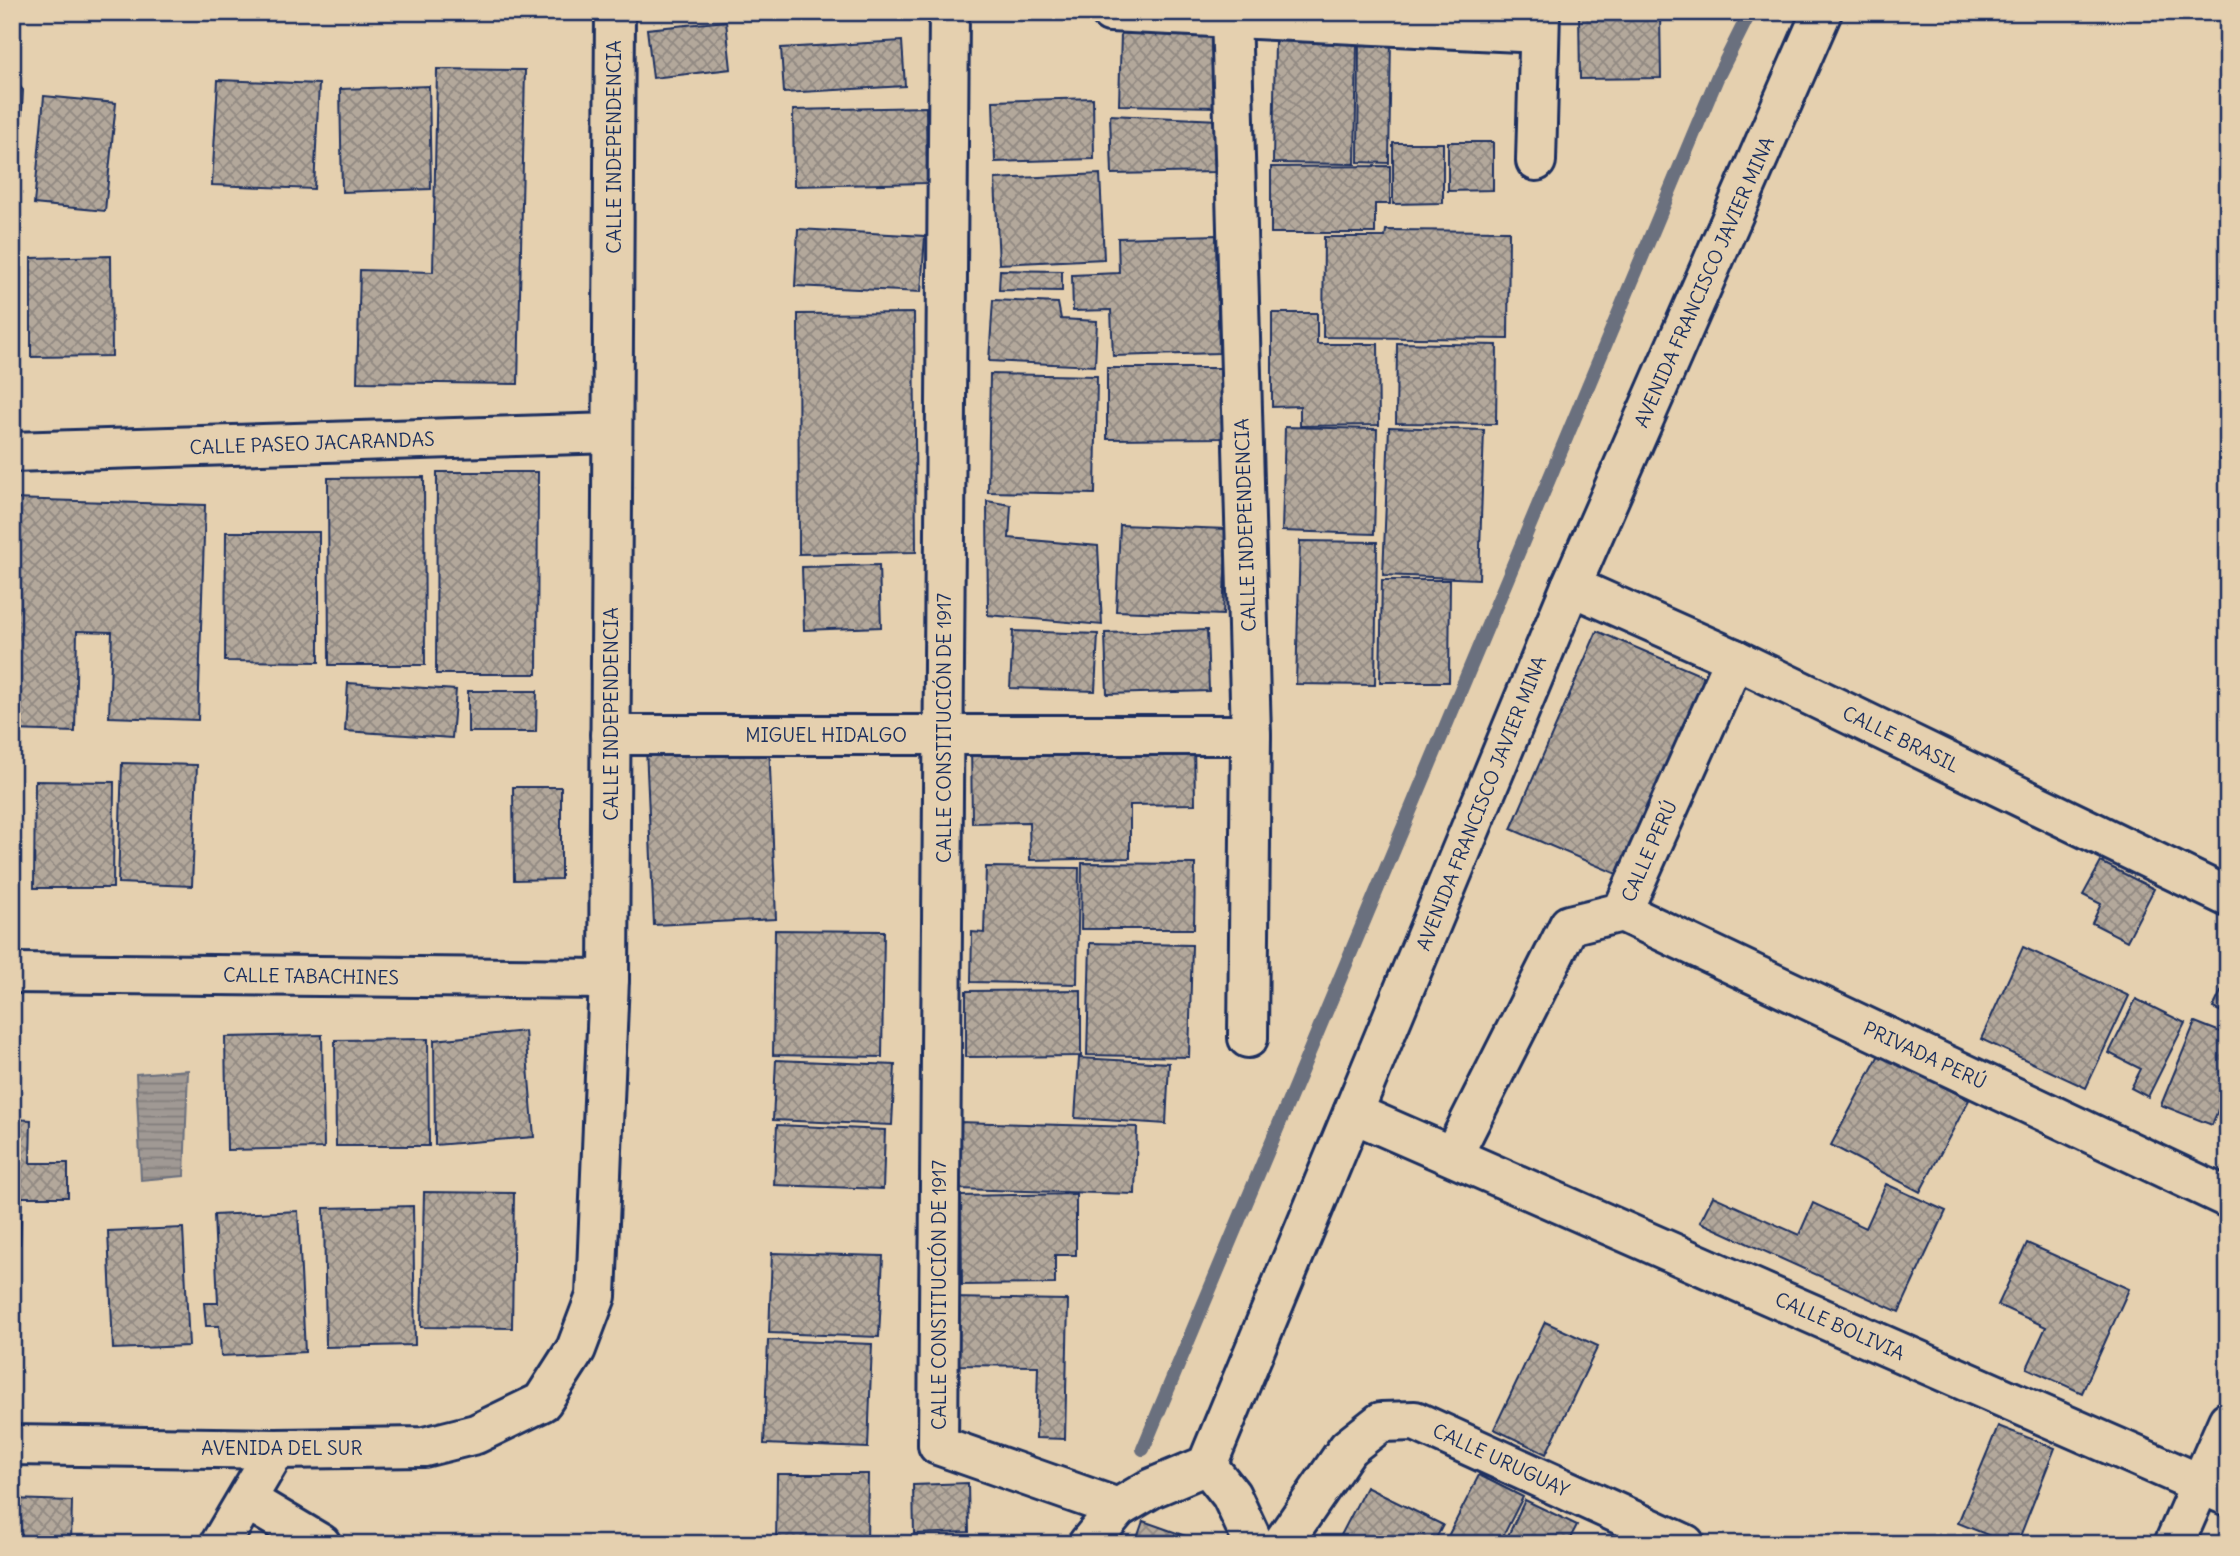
<svg xmlns="http://www.w3.org/2000/svg" width="2240" height="1556" font-family="Delius,sans-serif">
  <style>
    .water { fill: url(#water-rules); stroke: #6b6f7e; stroke-width: 2 }
    .lines { fill: none; stroke-linecap: round; stroke-linejoin: round }
    .stream { stroke: #6b6f7e; stroke-width: 14 }
    .building { fill: url(#building-cross-hatch); stroke: #1b2f5e; stroke-width: 2 }
    .street-casing { stroke: #1b2f5e; stroke-width: 44 }
    .street { stroke: #e5d0af; stroke-width: 38 }
    .labels { text-anchor: middle; dominant-baseline: central; stroke-width: 5; stroke-linejoin: round; paint-order: stroke }
    .street-label { font-size: 19px; fill: #1b2f5e; stroke: #e5d0af }
  </style>
  <defs>
    <pattern id="water-rules" width="6" height="5" patternUnits="userSpaceOnUse" patternTransform="scale(1.75)"><rect width="6" height="5" fill="#a09994"/><path d="M0 2.5h6" fill="none" stroke="#827d7c"/></pattern>
    <pattern id="building-cross-hatch" width="8" height="8" patternUnits="userSpaceOnUse" patternTransform="scale(1.75)"><rect width="8" height="8" fill="#b3a89b"/><path d="M0 0l8 8M0 8l8-8" fill="none" stroke="#918982"/></pattern>
  </defs>
  <rect width="100%" height="100%" fill="#e5d0af"/>
  <filter id="ink" filterUnits="userSpaceOnUse"><feTurbulence type="fractalNoise" baseFrequency=".0143" numOctaves="2"/><feDisplacementMap in="SourceGraphic" scale="14" xChannelSelector="R" yChannelSelector="G"/><feConvolveMatrix kernelMatrix="1 2 1 2 8 2 1 2 1" color-interpolation-filters="sRGB"/></filter>
  <g filter="url(#ink)">
    <path class="water" d="M 188,1070 L 184,1176 L 141,1180 L 136,1074 Z"/>
    <g class="lines">
      <path class="stream" d="M 1143,1449 L 1717,78 L 1750,12"/>
    </g>
    <g class="building">
      <path d="M 1579,12 L 1660,12 L 1661,78 L 1580,79 Z"/>
      <path d="M 726,21 L 731,69 L 653,78 L 647,29 Z"/>
      <path d="M 1121,33 L 1219,36 L 1216,107 L 1119,105 Z"/>
      <path d="M 1359,38 L 1391,38 L 1389,163 L 1358,162 Z"/>
      <path d="M 902,41 L 905,86 L 784,93 L 781,48 Z"/>
      <path d="M 1275,41 L 1357,42 L 1355,164 L 1273,163 Z"/>
      <path d="M 437,69 L 525,70 L 518,384 L 357,382 L 360,270 L 433,272 Z"/>
      <path d="M 12,78 L 23,90 L 14,260 L 12,260 Z"/>
      <path d="M 218,80 L 319,84 L 314,189 L 212,185 Z"/>
      <path d="M 429,86 L 431,189 L 342,192 L 340,89 Z"/>
      <path d="M 44,96 L 116,103 L 105,211 L 34,204 Z"/>
      <path d="M 1093,98 L 1094,159 L 995,162 L 993,101 Z"/>
      <path d="M 926,107 L 927,183 L 794,186 L 793,110 Z"/>
      <path d="M 1110,115 L 1219,120 L 1215,172 L 1112,174 Z"/>
      <path d="M 1448,142 L 1493,142 L 1493,190 L 1448,191 Z"/>
      <path d="M 1393,143 L 1443,143 L 1443,203 L 1393,204 Z"/>
      <path d="M 1390,166 L 1390,204 L 1375,204 L 1375,233 L 1271,233 L 1271,167 Z"/>
      <path d="M 1100,174 L 1104,259 L 999,264 L 995,179 Z"/>
      <path d="M 798,229 L 925,236 L 921,292 L 795,286 Z"/>
      <path d="M 1386,230 L 1509,231 L 1508,339 L 1323,337 L 1324,237 L 1385,237 Z"/>
      <path d="M 1216,235 L 1219,353 L 1113,356 L 1111,310 L 1073,311 L 1072,275 L 1119,273 L 1118,238 Z"/>
      <path d="M 111,256 L 112,356 L 31,357 L 31,258 Z"/>
      <path d="M 1000,270 L 1062,271 L 1062,291 L 999,290 Z"/>
      <path d="M 993,300 L 1058,303 L 1061,319 L 1097,321 L 1095,366 L 989,361 Z"/>
      <path d="M 914,313 L 916,552 L 799,554 L 798,314 Z"/>
      <path d="M 1272,313 L 1317,313 L 1317,344 L 1378,344 L 1379,425 L 1300,426 L 1300,406 L 1272,407 Z"/>
      <path d="M 1397,343 L 1497,345 L 1496,424 L 1396,423 Z"/>
      <path d="M 1107,368 L 1222,368 L 1223,438 L 1107,439 Z"/>
      <path d="M 990,374 L 1097,376 L 1095,494 L 988,492 Z"/>
      <path d="M 1285,427 L 1377,429 L 1374,534 L 1282,531 Z"/>
      <path d="M 1389,427 L 1484,430 L 1479,579 L 1383,575 Z"/>
      <path d="M 437,472 L 538,472 L 537,674 L 436,674 Z"/>
      <path d="M 424,477 L 425,665 L 329,665 L 328,478 Z"/>
      <path d="M 12,499 L 205,505 L 198,720 L 109,717 L 112,632 L 77,631 L 75,732 L 12,730 Z"/>
      <path d="M 987,501 L 1011,505 L 1009,538 L 1098,546 L 1102,625 L 988,615 Z"/>
      <path d="M 1120,525 L 1227,529 L 1223,615 L 1116,611 Z"/>
      <path d="M 226,532 L 319,532 L 319,662 L 225,661 Z"/>
      <path d="M 1300,541 L 1377,542 L 1375,685 L 1296,684 Z"/>
      <path d="M 879,565 L 881,627 L 804,630 L 802,567 Z"/>
      <path d="M 1382,580 L 1450,580 L 1449,682 L 1380,682 Z"/>
      <path d="M 1207,630 L 1209,691 L 1107,694 L 1105,633 Z"/>
      <path d="M 1013,631 L 1098,634 L 1095,691 L 1010,688 Z"/>
      <path d="M 1597,631 L 1705,677 L 1619,875 L 1511,829 Z"/>
      <path d="M 348,683 L 456,690 L 452,738 L 345,731 Z"/>
      <path d="M 468,691 L 537,691 L 536,732 L 468,732 Z"/>
      <path d="M 1194,741 L 1195,804 L 1130,805 L 1130,858 L 1030,860 L 1029,822 L 972,823 L 971,743 Z"/>
      <path d="M 769,742 L 776,919 L 654,925 L 646,748 Z"/>
      <path d="M 122,763 L 197,765 L 192,886 L 118,883 Z"/>
      <path d="M 35,781 L 114,782 L 113,888 L 34,888 Z"/>
      <path d="M 513,787 L 561,787 L 561,879 L 514,880 Z"/>
      <path d="M 2101,862 L 2154,889 L 2127,941 L 2092,923 L 2101,904 L 2083,895 Z"/>
      <path d="M 1082,863 L 1195,864 L 1194,929 L 1081,929 Z"/>
      <path d="M 986,867 L 1079,868 L 1077,984 L 971,982 L 972,932 L 984,933 Z"/>
      <path d="M 775,930 L 884,931 L 882,1057 L 773,1055 Z"/>
      <path d="M 1090,943 L 1192,945 L 1189,1057 L 1087,1055 Z"/>
      <path d="M 2023,947 L 2129,996 L 2086,1088 L 1981,1039 Z"/>
      <path d="M 2228,977 L 2228,1015 L 2213,1008 Z"/>
      <path d="M 1081,990 L 1081,1056 L 966,1057 L 966,991 Z"/>
      <path d="M 2136,999 L 2185,1023 L 2148,1097 L 2131,1088 L 2141,1069 L 2109,1053 Z"/>
      <path d="M 2195,1022 L 2228,1035 L 2228,1085 L 2212,1125 L 2161,1105 Z"/>
      <path d="M 525,1031 L 534,1137 L 435,1145 L 434,1040 Z"/>
      <path d="M 322,1035 L 324,1148 L 227,1150 L 225,1037 Z"/>
      <path d="M 428,1039 L 429,1146 L 336,1146 L 335,1040 Z"/>
      <path d="M 1880,1053 L 1969,1100 L 1920,1192 L 1831,1145 Z"/>
      <path d="M 1079,1058 L 1169,1063 L 1166,1124 L 1075,1118 Z"/>
      <path d="M 776,1060 L 895,1065 L 892,1125 L 773,1120 Z"/>
      <path d="M 12,1119 L 31,1120 L 30,1163 L 68,1163 L 68,1197 L 22,1197 L 20,1244 L 12,1244 Z"/>
      <path d="M 958,1122 L 1137,1127 L 1135,1194 L 956,1189 Z"/>
      <path d="M 777,1125 L 885,1130 L 883,1189 L 774,1185 Z"/>
      <path d="M 1886,1184 L 1946,1211 L 1899,1312 L 1700,1222 L 1713,1196 L 1799,1235 L 1813,1203 L 1866,1228 Z"/>
      <path d="M 424,1192 L 514,1193 L 512,1328 L 421,1327 Z"/>
      <path d="M 1076,1194 L 1076,1255 L 1055,1255 L 1055,1284 L 962,1285 L 961,1196 Z"/>
      <path d="M 413,1206 L 415,1345 L 326,1347 L 324,1208 Z"/>
      <path d="M 298,1211 L 305,1352 L 221,1356 L 219,1326 L 206,1326 L 204,1303 L 218,1303 L 214,1215 Z"/>
      <path d="M 183,1228 L 189,1346 L 113,1349 L 108,1231 Z"/>
      <path d="M 2027,1243 L 2129,1289 L 2082,1393 L 2027,1368 L 2046,1327 L 1998,1305 Z"/>
      <path d="M 772,1253 L 883,1256 L 879,1337 L 769,1333 Z"/>
      <path d="M 951,1298 L 1068,1300 L 1065,1439 L 1036,1438 L 1038,1366 L 950,1365 Z"/>
      <path d="M 1545,1322 L 1598,1346 L 1546,1454 L 1494,1429 Z"/>
      <path d="M 768,1340 L 872,1344 L 868,1448 L 764,1444 Z"/>
      <path d="M 1998,1426 L 2055,1448 L 2017,1544 L 2010,1544 L 1958,1523 Z"/>
      <path d="M 777,1474 L 868,1474 L 867,1544 L 776,1544 Z"/>
      <path d="M 1479,1475 L 1523,1497 L 1499,1544 L 1444,1544 Z"/>
      <path d="M 968,1483 L 969,1532 L 914,1534 L 913,1485 Z"/>
      <path d="M 1366,1487 L 1443,1525 L 1433,1544 L 1344,1544 L 1338,1541 Z"/>
      <path d="M 12,1499 L 72,1501 L 71,1544 L 12,1544 Z"/>
      <path d="M 1525,1500 L 1577,1525 L 1567,1544 L 1504,1544 Z"/>
      <path d="M 1143,1521 L 1208,1544 L 1135,1544 Z"/>
    </g>
    <g class="lines">
      <defs>
        <g id="street">
          <path d="M 949,12 L 938,1445 L 1118,1508"/>
          <path d="M 1110,12 L 1539,33"/>
          <path d="M 1231,12 L 1251,735 L 1248,1038"/>
          <path d="M 1536,161 L 1540,12"/>
          <path d="M 12,452 L 612,433"/>
          <path d="M 1571,586 L 1735,659 L 2228,897"/>
          <path d="M 610,735 L 1251,735"/>
          <path d="M 1622,912 L 2228,1198"/>
          <path d="M 12,973 L 609,979"/>
          <path d="M 1353,1113 L 2228,1496"/>
          <path d="M 1453,1155 L 1569,925 L 1622,912 L 1735,659"/>
          <path d="M 12,1445 L 276,1449 L 424,1447 L 476,1434 L 542,1402 L 576,1349 L 596,1296 L 609,979 L 615,12"/>
          <path d="M 1207,1465 L 1231,1495 L 1254,1544"/>
          <path d="M 247,1500 L 321,1544"/>
          <path d="M 220,1544 L 276,1449"/>
          <path d="M 1088,1544 L 1118,1508 L 1152,1488 L 1207,1465 L 1571,586 L 1822,12"/>
          <path d="M 1282,1544 L 1348,1448 L 1381,1422 L 1415,1421 L 1685,1544"/>
          <path d="M 2174,1544 L 2228,1421"/>
        </g>
      </defs>
      <use href="#street" class="street-casing"/>
      <use href="#street" class="street"/>
    </g>
  </g>
  <g class="labels">
    <g class="street-label">
      <text transform="translate(614 147) rotate(-90)">CALLE INDEPENDENCIA</text>
      <text transform="translate(1704 282) rotate(-66)">AVENIDA FRANCISCO JAVIER MINA</text>
      <text transform="translate(312 443) rotate(-2)">CALLE PASEO JACARANDAS</text>
      <text transform="translate(1245 525) rotate(-92)">CALLE INDEPENDENCIA</text>
      <text transform="translate(611 714) rotate(-90)">CALLE INDEPENDENCIA</text>
      <text transform="translate(944 728) rotate(-90)">CALLE CONSTITUCIÓN DE 1917</text>
      <text x="826" y="735">MIGUEL HIDALGO</text>
      <text transform="translate(1901 739) rotate(26)">CALLE BRASIL</text>
      <text transform="translate(1481 803) rotate(-68)">AVENIDA FRANCISCO JAVIER MINA</text>
      <text transform="translate(1649 851) rotate(-66)">CALLE PERÚ</text>
      <text transform="translate(311 976) rotate(1)">CALLE TABACHINES</text>
      <text transform="translate(1925 1055) rotate(25)">PRIVADA PERÚ</text>
      <text transform="translate(939 1295) rotate(-90)">CALLE CONSTITUCIÓN DE 1917</text>
      <text transform="translate(1840 1326) rotate(24)">CALLE BOLIVIA</text>
      <text x="282" y="1448">AVENIDA DEL SUR</text>
      <text transform="translate(1501 1460) rotate(25)">CALLE URUGUAY</text>
    </g>
  </g>
  <rect width="2240" height="1556" fill="none" stroke="#e5d0af" stroke-width="42"/>
  <rect x="21" y="21" width="2198" height="1514" fill="none" stroke="#1b2f5e" stroke-width="2.5" filter="url(#ink)"/>
</svg>
